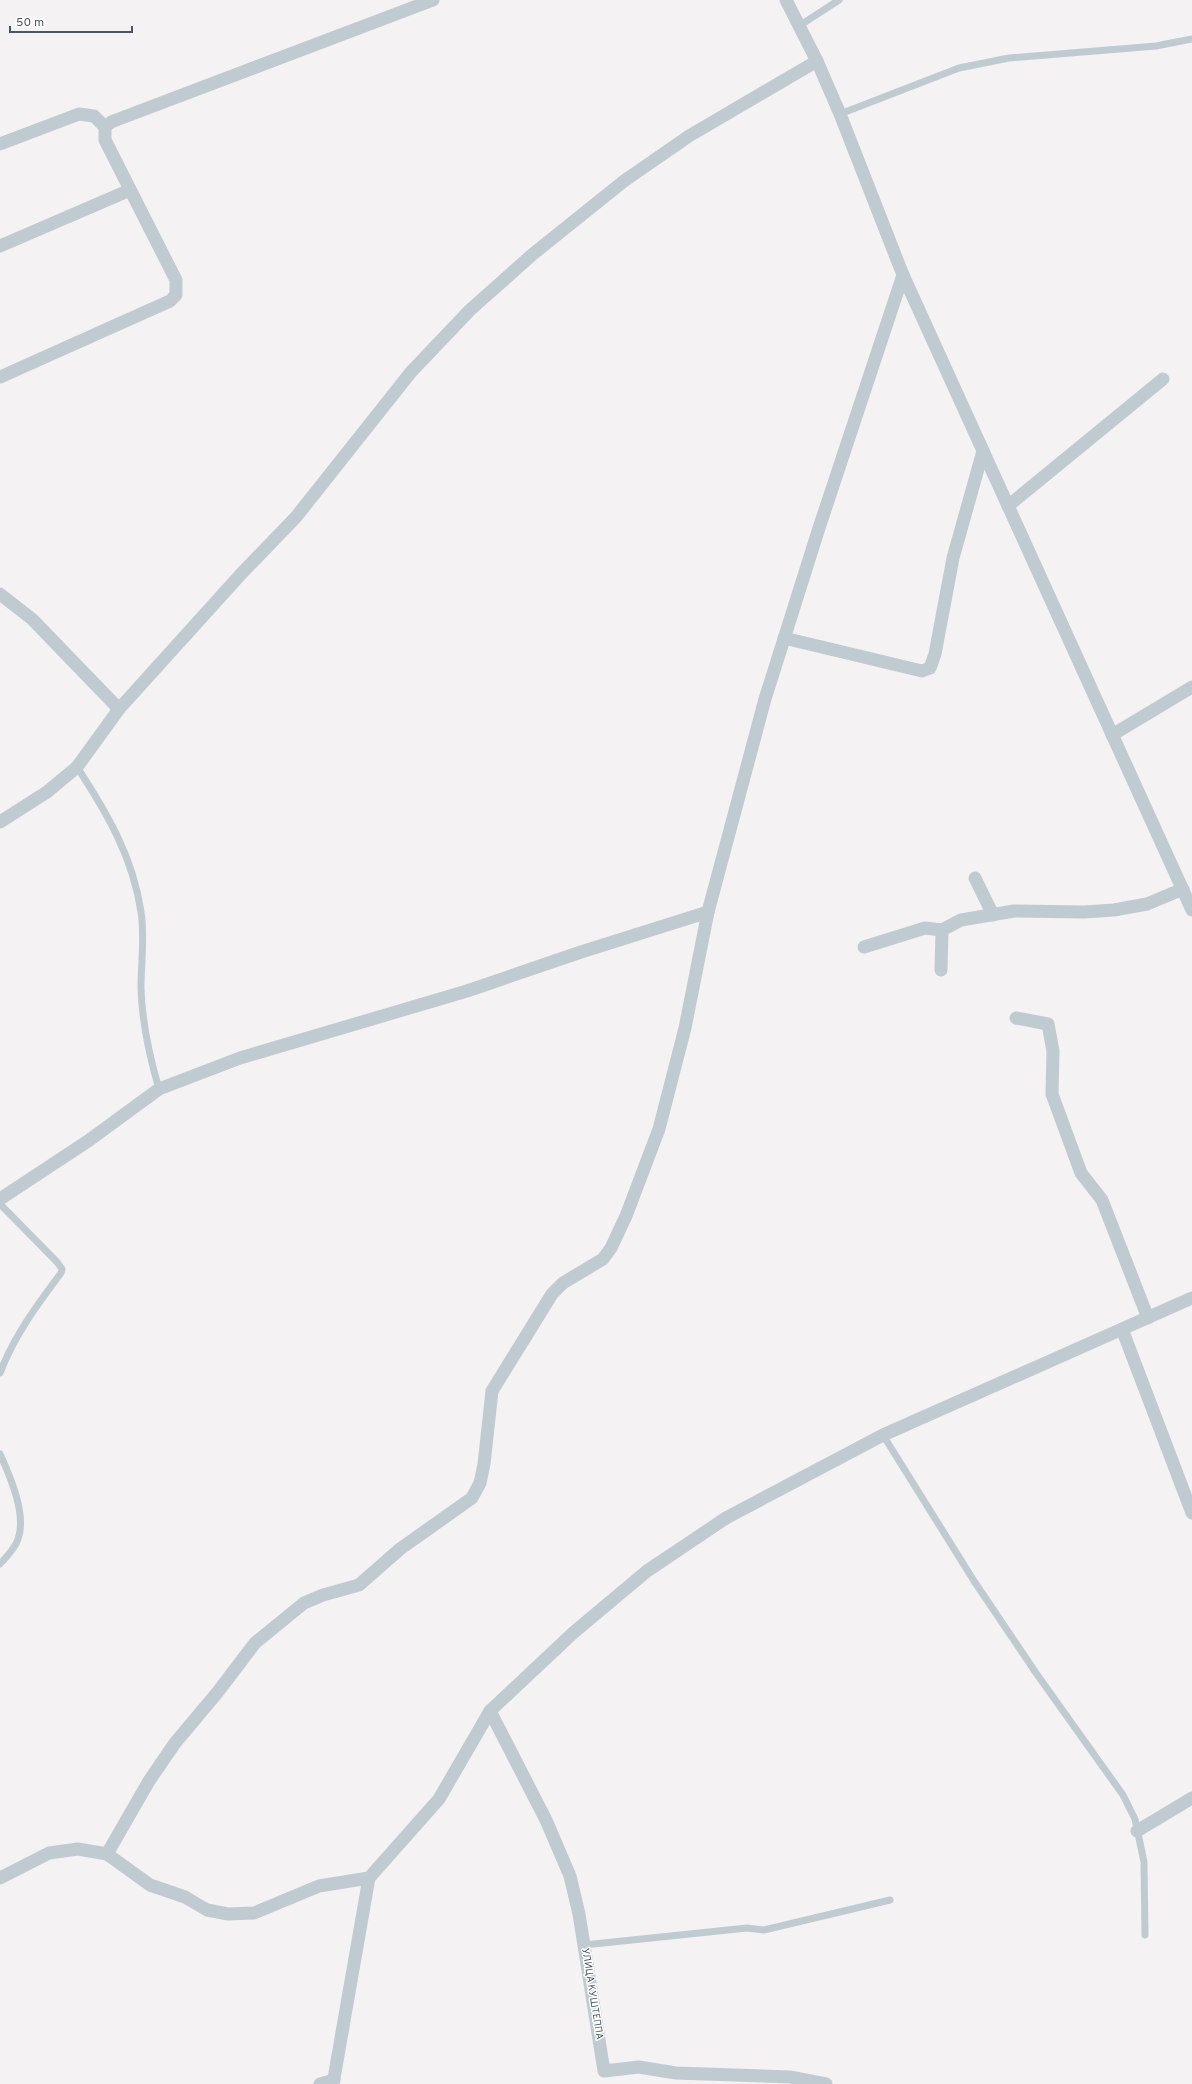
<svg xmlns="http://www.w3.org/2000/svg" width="1192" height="2084" font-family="Overpass,sans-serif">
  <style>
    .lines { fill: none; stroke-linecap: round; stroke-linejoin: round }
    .lane { stroke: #c0cbd1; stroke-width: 7 }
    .street { stroke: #c0cbd1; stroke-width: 13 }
    .labels { text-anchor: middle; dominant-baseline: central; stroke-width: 3; stroke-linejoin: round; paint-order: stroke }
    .street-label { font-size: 10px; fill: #495760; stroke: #fff }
  </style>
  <rect width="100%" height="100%" fill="#f4f2f2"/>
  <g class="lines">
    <g class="lane">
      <path d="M 799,26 L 839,0"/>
      <path d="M 840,114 L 959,68 L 1009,58 L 1156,46 L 1192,39"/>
      <path d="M 77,767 C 107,813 133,857 141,912 C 145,936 141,963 141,988 C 142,1023 149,1055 159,1089"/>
      <path d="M 0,1204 L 57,1262 L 62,1269 L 61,1273 C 37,1305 14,1336 0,1373"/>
      <path d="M 883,1435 L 974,1581 L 1036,1673 L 1123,1795 L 1135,1819 L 1144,1862 L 1145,1935"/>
      <path d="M 0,1454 C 10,1476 27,1515 18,1539 C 15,1549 7,1556 0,1564"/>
      <path d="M 584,1945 L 747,1928 L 764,1930 L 890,1900"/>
    </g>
    <g class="street">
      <path d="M 786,0 L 817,61 L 840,114 L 903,275 L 1192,910"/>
      <path d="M 0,144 L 79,114 L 94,116 L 105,127"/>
      <path d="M 0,246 L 130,190"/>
      <path d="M 0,377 L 170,301 L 176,295 L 176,280 L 105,140 L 105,127 L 111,122 L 433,0"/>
      <path d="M 1008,506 L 1163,379"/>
      <path d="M 0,594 L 32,619 L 119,709"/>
      <path d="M 784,638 L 922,671 L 930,668 L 935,654 L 953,558 L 983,451"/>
      <path d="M 1112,735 L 1192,687"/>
      <path d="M 0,822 L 47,792 L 77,767 L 119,709 L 241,574 L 296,517 L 411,372 L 470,310 L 533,254 L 624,181 L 689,136 L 817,61"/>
      <path d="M 975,878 L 993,915"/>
      <path d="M 864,947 L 925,928 L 942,930"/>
      <path d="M 941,970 L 942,930 L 961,920 L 1014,911 L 1084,912 L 1114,910 L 1147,904 L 1183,889"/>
      <path d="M 1016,1018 L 1048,1024 L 1053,1051 L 1052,1094 L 1081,1173 L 1102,1200 L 1148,1318"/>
      <path d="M 0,1199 L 88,1141 L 159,1089 L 240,1058 L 467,991 L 581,952 L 708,912"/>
      <path d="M 1122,1329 L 1192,1513"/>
      <path d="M 490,1711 L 546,1820 L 570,1876 L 579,1914 L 604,2071 L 639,2067 L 676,2073 L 790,2077 L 826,2084"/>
      <path d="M 1137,1831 L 1192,1798"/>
      <path d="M 107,1854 L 150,1885 L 185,1897 L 207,1910 L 228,1914 L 254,1913 L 319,1886 L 369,1878"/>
      <path d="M 0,1878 L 49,1853 L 78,1849 L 107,1854 L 149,1781 L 175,1743 L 217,1693 L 255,1643 L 304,1603 L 323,1595 L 359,1585 L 400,1549 L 472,1498 L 480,1483 L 484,1464 L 492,1391 L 552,1294 L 563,1283 L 603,1259 L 611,1248 L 626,1216 L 659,1129 L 685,1028 L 708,912 L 765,699 L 819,528 L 903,275"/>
      <path d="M 320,2084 L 334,2080"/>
      <path d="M 333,2084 L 369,1878 L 439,1799 L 490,1711 L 573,1633 L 647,1571 L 726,1518 L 883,1435 L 1192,1298"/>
    </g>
  </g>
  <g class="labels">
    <g class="street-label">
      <text transform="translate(592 1994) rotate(81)">УЛИЦА КУШТЕППА</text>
    </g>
  </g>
  <path d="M10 26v6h122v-6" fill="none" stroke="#495760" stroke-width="2"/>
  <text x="16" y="26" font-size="12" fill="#495760" stroke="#ffffff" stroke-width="3" paint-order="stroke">50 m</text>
</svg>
